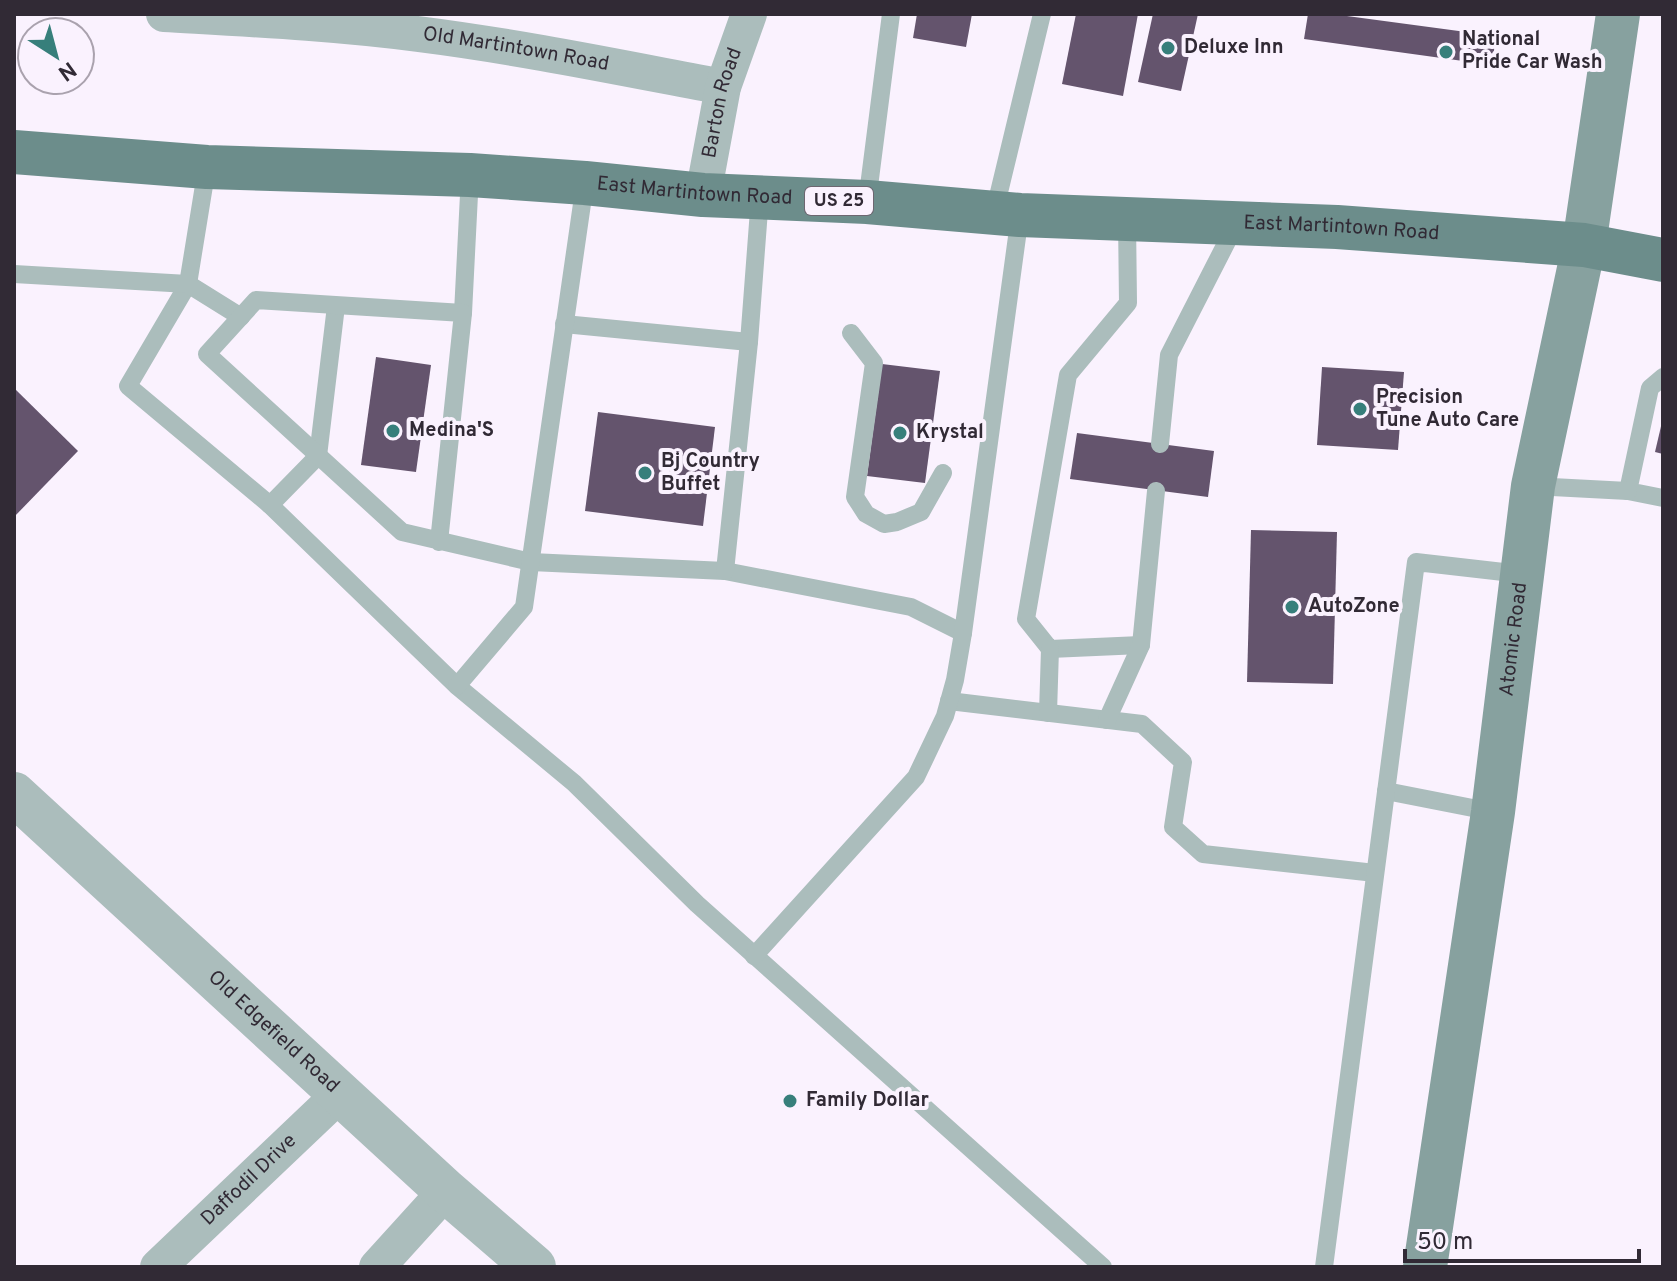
<svg xmlns="http://www.w3.org/2000/svg" width="1677" height="1281" font-family="Overpass,sans-serif">
  <style>
    .building { fill: #64546d }
    .lines { fill: none; stroke-linecap: round; stroke-linejoin: round }
    .service { stroke: #abbdbc; stroke-width: 18 }
    .minor { stroke: #abbdbc; stroke-width: 36 }
    .tertiary { stroke: #abbdbc; stroke-width: 44 }
    .secondary { stroke: #87a19f; stroke-width: 44 }
    .primary { stroke: #6c8d8b; stroke-width: 44 }
    .poi-dot { fill: #377f7b; stroke: #faf2fe; stroke-width: 3 }
    .labels { text-anchor: middle; dominant-baseline: central; stroke-width: 8; stroke-linejoin: round; paint-order: stroke }
    .shield { fill: #faf2fe; stroke: #6d6671; stroke-width: 2 }
    .shield-label { font-size: 18px; font-weight: bold; fill: #312a35 }
    .poi-label { font-size: 20px; font-weight: bold; fill: #312a35; stroke: #faf2fe; text-anchor: start }
    .street-label { font-size: 20px; fill: #312a35; stroke: #faf2fe }
  </style>
  <rect width="100%" height="100%" fill="#faf2fe"/>
  <g class="building">
    <path d="M 917,14 L 972,14 L 966,47 L 913,38 Z"/>
    <path d="M 1076,14 L 1138,14 L 1123,96 L 1062,84 Z"/>
    <path d="M 1153,14 L 1198,14 L 1181,91 L 1138,82 Z"/>
    <path d="M 1308,14 L 1332,14 L 1496,36 L 1492,65 L 1304,39 Z"/>
    <path d="M 376,357 L 431,365 L 416,472 L 361,465 Z"/>
    <path d="M 882,364 L 940,371 L 925,483 L 867,476 Z"/>
    <path d="M 1322,367 L 1404,372 L 1398,450 L 1317,445 Z"/>
    <path d="M 14,388 L 78,451 L 14,517 Z"/>
    <path d="M 598,412 L 715,427 L 703,526 L 585,511 Z"/>
    <path d="M 1662,422 L 1663,422 L 1663,454 L 1655,452 Z"/>
    <path d="M 1077,433 L 1214,451 L 1208,497 L 1070,479 Z"/>
    <path d="M 1251,530 L 1337,532 L 1333,684 L 1247,682 Z"/>
  </g>
  <g class="lines">
    <g class="service">
      <path d="M 207,167 L 188,284 L 128,386 L 270,505 L 457,686 L 574,783 L 697,904 L 1103,1267"/>
      <path d="M 867,202 L 891,14"/>
      <path d="M 994,213 L 1042,14"/>
      <path d="M 1127,219 L 1128,303 L 1068,375 L 1026,619 L 1050,649 L 1141,645"/>
      <path d="M 14,274 L 188,284 L 241,317"/>
      <path d="M 463,313 L 470,175"/>
      <path d="M 564,324 L 749,342"/>
      <path d="M 851,333 L 874,363 L 855,497 L 866,514 L 884,524 L 897,522 L 921,512 L 943,473"/>
      <path d="M 1663,377 L 1650,388 L 1628,491 L 1663,498"/>
      <path d="M 1160,444 L 1169,355 L 1236,224"/>
      <path d="M 1533,486 L 1628,491"/>
      <path d="M 270,505 L 318,456 L 336,306"/>
      <path d="M 439,542 L 463,313 L 256,300 L 207,354 L 402,532 L 531,562 L 725,571 L 911,607 L 963,633"/>
      <path d="M 725,571 L 749,342 L 760,197"/>
      <path d="M 457,686 L 524,607 L 585,183"/>
      <path d="M 949,701 L 1142,724 L 1183,762 L 1173,827 L 1203,854 L 1375,873"/>
      <path d="M 1048,713 L 1050,649"/>
      <path d="M 1107,720 L 1141,645 L 1156,491"/>
      <path d="M 1386,791 L 1493,812"/>
      <path d="M 754,956 L 916,777 L 945,716 L 955,680 L 963,633 L 1020,215"/>
      <path d="M 1324,1267 L 1416,562 L 1521,574"/>
    </g>
    <g class="minor">
      <path id="s1" d="M 164,14 C 249,19 334,23 418,34 C 521,47 622,68 723,87"/>
      <path id="s2" d="M 703,195 L 723,87 L 749,14"/>
      <path id="s3" d="M 158,1267 L 340,1094"/>
      <path d="M 377,1267 L 446,1191"/>
    </g>
    <path class="tertiary" id="s4" d="M 14,794 L 446,1191 L 534,1267"/>
    <path class="secondary" id="s5" d="M 1425,1267 L 1493,812 L 1533,486 L 1584,245 L 1618,14"/>
    <path class="primary" id="s6" d="M 14,152 L 207,167 L 470,175 L 585,183 L 703,195 L 867,202 L 1020,215 L 1337,227 L 1584,245 L 1663,260"/>
  </g>
  <g class="poi-dot">
    <circle cx="1168" cy="48" r="8"/>
    <circle cx="1446" cy="52" r="8"/>
    <circle cx="1360" cy="409" r="8"/>
    <circle cx="393" cy="431" r="8"/>
    <circle cx="900" cy="433" r="8"/>
    <circle cx="645" cy="473" r="8"/>
    <circle cx="1292" cy="607" r="8"/>
    <circle cx="790" cy="1101" r="8"/>
  </g>
  <g class="labels">
    <rect class="shield" x="805" y="187" width="68" height="28" rx="6"/>
    <g class="shield-label">
      <text x="839" y="201">US 25</text>
    </g>
    <g class="poi-label">
      <text x="1462" y="40">National<tspan x="1462" dy="23">Pride Car Wash</tspan></text>
      <text x="1184" y="48">Deluxe Inn</text>
      <text x="1376" y="398">Precision<tspan x="1376" dy="23">Tune Auto Care</tspan></text>
      <text x="409" y="431">Medina'S</text>
      <text x="916" y="433">Krystal</text>
      <text x="661" y="462">Bj Country<tspan x="661" dy="23">Buffet</tspan></text>
      <text x="1308" y="607">AutoZone</text>
      <text x="806" y="1101">Family Dollar</text>
    </g>
    <g class="street-label">
      <text stroke="none"><textPath href="#s1" startOffset="354">Old Martintown Road</textPath></text>
      <text stroke="none"><textPath href="#s2" startOffset="94">Barton Road</textPath></text>
      <text stroke="none"><textPath href="#s6" startOffset="682">East Martintown Road</textPath></text>
      <text stroke="none"><textPath href="#s6" startOffset="1330">East Martintown Road</textPath></text>
      <text stroke="none"><textPath href="#s5" startOffset="634">Atomic Road</textPath></text>
      <text stroke="none"><textPath href="#s4" startOffset="352">Old Edgefield Road</textPath></text>
      <text stroke="none"><textPath href="#s3" startOffset="126">Daffodil Drive</textPath></text>
    </g>
  </g>
  <rect width="1677" height="1281" fill="none" stroke="#312a35" stroke-width="32"/>
  <g transform="translate(56 56) rotate(144)"><circle r="38" fill="#faf2fe" stroke="#aaa2ae" stroke-width="2"/>
  <path d="M0-6L14 30L0 20L-14 30Z" fill="#377f7b"/>
  <text y="-12" font-size="22" font-weight="bold" text-anchor="middle" fill="#312a35">N</text>
  </g>
  <path d="M1405 1249v12h234v-12" fill="none" stroke="#312a35" stroke-width="4"/>
  <text x="1417" y="1249" font-size="24" fill="#312a35" stroke="#faf2fe" stroke-width="6" paint-order="stroke">50 m</text>
</svg>
